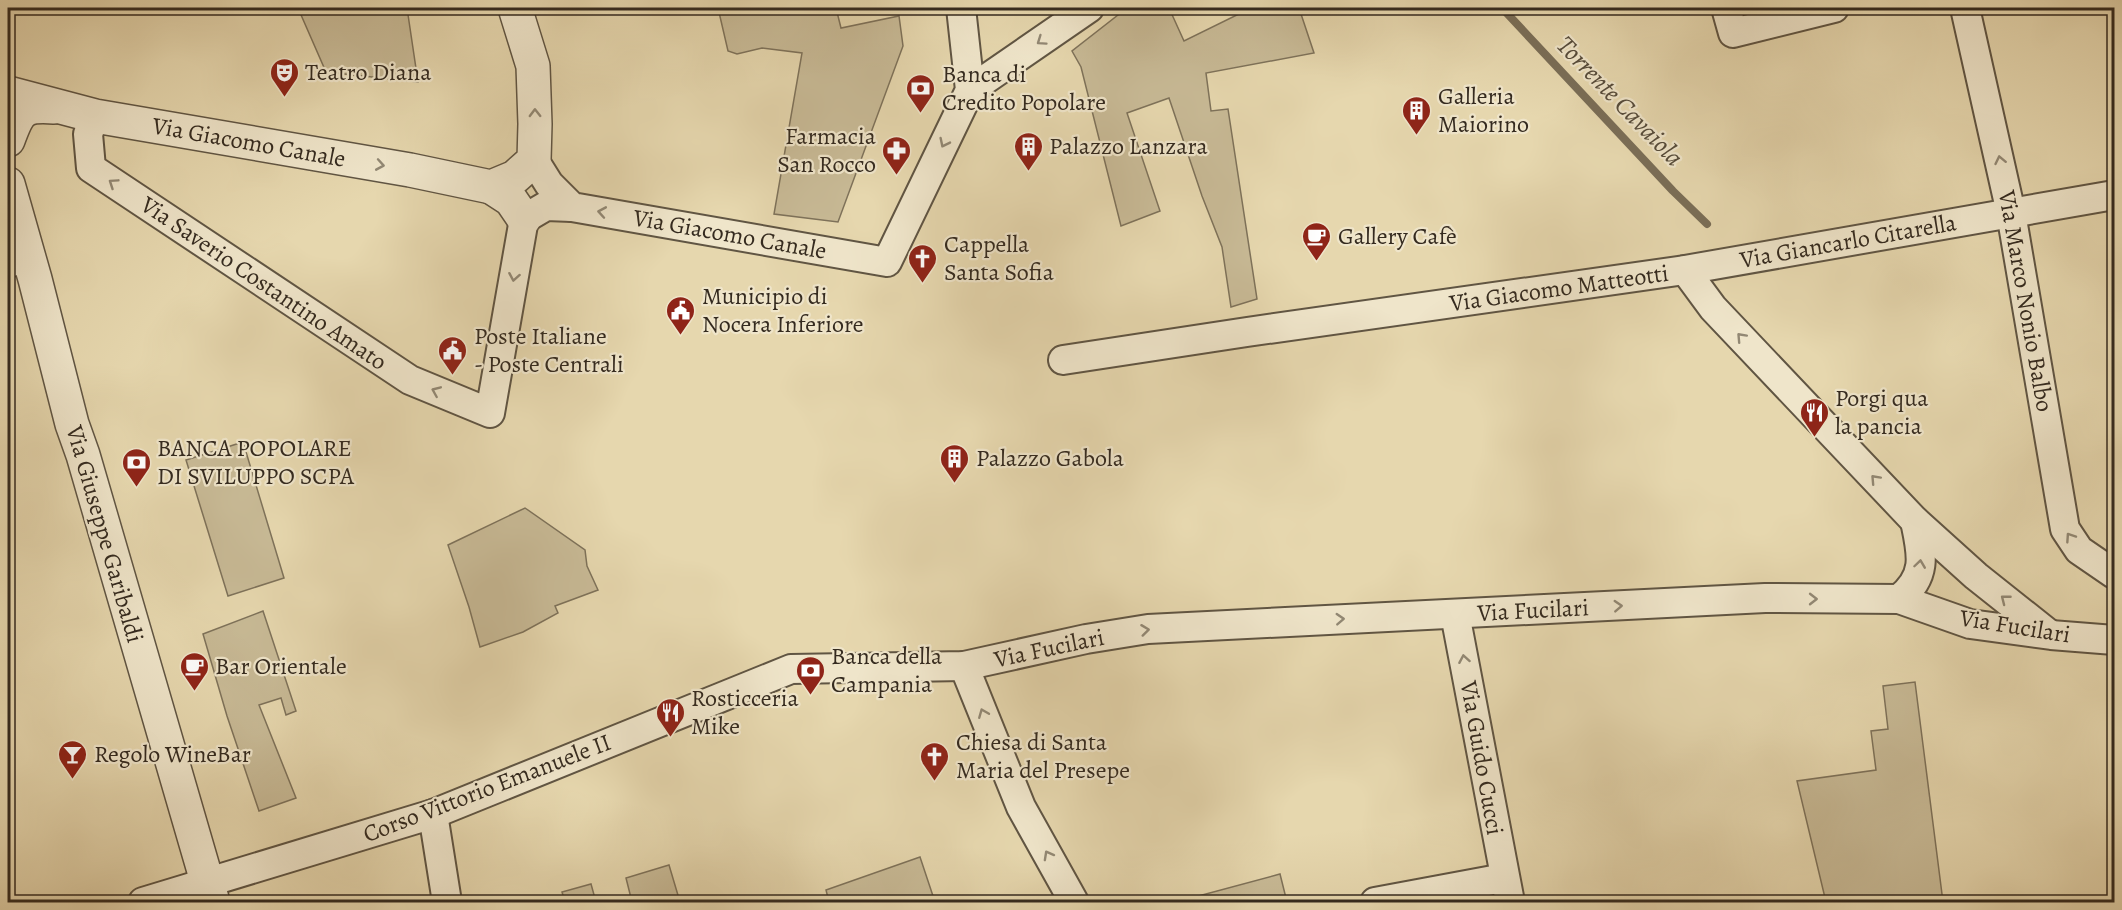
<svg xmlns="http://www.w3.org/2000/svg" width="2122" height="910" font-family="Alegreya,serif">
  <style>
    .green { fill: #c8ba96; stroke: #7e725a; stroke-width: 1.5 }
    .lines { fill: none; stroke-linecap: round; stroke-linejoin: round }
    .stream { stroke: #7a6e57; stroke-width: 8 }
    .minor-casing { stroke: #605543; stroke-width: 32 }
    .tertiary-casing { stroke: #605543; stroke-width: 36 }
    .minor { stroke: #efe5ca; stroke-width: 28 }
    .tertiary { stroke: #efe5ca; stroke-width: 33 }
    .oneway { stroke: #928874 }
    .labels { text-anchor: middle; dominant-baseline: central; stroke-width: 4.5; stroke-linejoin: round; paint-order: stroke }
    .poi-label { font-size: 24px; fill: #342a1f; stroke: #efe5ca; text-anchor: start }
    .street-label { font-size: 24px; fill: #342a1f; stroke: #efe5ca }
    .water-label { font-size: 26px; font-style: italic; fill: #574c3b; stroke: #efe5ca }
  </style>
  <rect width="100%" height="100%" fill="#e6d7ae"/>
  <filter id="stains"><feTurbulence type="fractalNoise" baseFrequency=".00333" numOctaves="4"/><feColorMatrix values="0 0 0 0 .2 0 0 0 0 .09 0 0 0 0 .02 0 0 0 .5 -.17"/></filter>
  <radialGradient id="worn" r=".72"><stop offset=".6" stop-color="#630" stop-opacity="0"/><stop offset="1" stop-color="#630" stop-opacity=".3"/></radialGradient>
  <g class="green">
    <path d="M 298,8 L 407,8 L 418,82 L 326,72 Z"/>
    <path d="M 718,8 L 836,8 L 841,28 L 899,16 L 903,46 L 838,222 L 774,214 L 802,53 L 762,48 L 737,54 L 728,51 Z"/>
    <path d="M 1127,8 L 1169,8 L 1184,41 L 1251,8 L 1299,8 L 1314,53 L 1206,73 L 1211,111 L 1228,109 L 1257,299 L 1231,307 L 1222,247 L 1202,196 L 1169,98 L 1127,113 L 1160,211 L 1121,226 L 1081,67 L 1072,51 Z"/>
    <path d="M 243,442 L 284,578 L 228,596 L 186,460 Z"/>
    <path d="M 525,508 L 585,550 L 587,566 L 598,590 L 555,606 L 558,613 L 523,632 L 480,647 L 469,607 L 448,545 Z"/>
    <path d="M 263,611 L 296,711 L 286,715 L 281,698 L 259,705 L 296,798 L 259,811 L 227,716 L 203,634 Z"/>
    <path d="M 1915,682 L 1943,902 L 1826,902 L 1797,781 L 1876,770 L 1871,731 L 1888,729 L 1883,686 Z"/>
    <path d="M 920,857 L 935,902 L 829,902 L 826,890 Z"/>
    <path d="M 669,865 L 680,902 L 632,902 L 626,878 Z"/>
    <path d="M 1280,874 L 1287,902 L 1193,902 L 1191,898 Z"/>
    <path d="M 591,884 L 596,902 L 565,902 L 562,892 Z"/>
  </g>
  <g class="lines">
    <path class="stream" d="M 1502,8 L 1673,191 L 1707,224"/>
    <defs>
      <g id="minor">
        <path d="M 1726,8 L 1733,33 L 1834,8"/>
        <path d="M 1965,8 L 2011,213 L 2065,529 L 2079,550 L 2114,574"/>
        <path d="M 970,90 L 1089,8"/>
        <path d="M 95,116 L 88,134 L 91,168 L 410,380 L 490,413 L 524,219 L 546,206 L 572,207"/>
        <path d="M 534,160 L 549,184 L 572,207 L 887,262 L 970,90 L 961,8"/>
        <path d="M 8,263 L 28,257"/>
        <path d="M 1685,270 L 1713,308 L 1915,521 L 1976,576 L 2049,634"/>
        <path d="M 1063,360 L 1247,332 L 1685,270 L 2114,195"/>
        <path d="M 1899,599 C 1928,576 1922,554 1915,521"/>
        <path d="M 1455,614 L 1510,902"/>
        <path d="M 964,666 L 1021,807 L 1074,902"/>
        <path d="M 433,814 L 447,902"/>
        <path d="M 143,902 L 433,814 L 791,669 L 964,666 L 1086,639 L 1148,629 L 1765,598 L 1899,599 L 1970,624 L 2051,635 L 2114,640"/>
        <path d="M 1375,902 L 1504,878"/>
      </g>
      <g id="tertiary">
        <path d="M 8,93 L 95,116 L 410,170 L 491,187 L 515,177 L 534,160 L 535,124 L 533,66 L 515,8"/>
        <path d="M 8,140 C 19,110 22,105 54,107"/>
        <path d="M 8,184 L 35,279 L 72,424 L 83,455 L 213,902"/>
        <path d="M 491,187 L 511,200 L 524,219"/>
      </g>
    </defs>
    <use href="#minor" class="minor-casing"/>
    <use href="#tertiary" class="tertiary-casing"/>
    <use href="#minor" class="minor"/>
    <use href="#tertiary" class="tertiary"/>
  </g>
  <defs><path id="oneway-chevron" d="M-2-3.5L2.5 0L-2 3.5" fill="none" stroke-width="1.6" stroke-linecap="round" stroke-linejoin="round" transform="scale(1.5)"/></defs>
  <g class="oneway">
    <use href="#oneway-chevron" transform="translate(1041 41) rotate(145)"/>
    <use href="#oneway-chevron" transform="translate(535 113) rotate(-91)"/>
    <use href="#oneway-chevron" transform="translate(944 143) rotate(116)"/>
    <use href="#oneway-chevron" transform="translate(2000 160) rotate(-102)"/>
    <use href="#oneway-chevron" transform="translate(380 165) rotate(10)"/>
    <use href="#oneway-chevron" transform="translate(113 183) rotate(-146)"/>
    <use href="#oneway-chevron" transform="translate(602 212) rotate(-170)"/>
    <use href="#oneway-chevron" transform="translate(514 277) rotate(100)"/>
    <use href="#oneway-chevron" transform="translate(1741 337) rotate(-133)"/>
    <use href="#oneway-chevron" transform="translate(436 391) rotate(-157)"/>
    <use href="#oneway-chevron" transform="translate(1875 479) rotate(-133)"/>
    <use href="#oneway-chevron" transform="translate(2070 537) rotate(-124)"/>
    <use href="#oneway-chevron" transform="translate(1920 564) rotate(-82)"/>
    <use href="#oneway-chevron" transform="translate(1813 599)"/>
    <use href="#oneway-chevron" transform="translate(2005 599) rotate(-142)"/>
    <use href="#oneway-chevron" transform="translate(1618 606) rotate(-3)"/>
    <use href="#oneway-chevron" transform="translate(1340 619) rotate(-3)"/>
    <use href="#oneway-chevron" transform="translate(1145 630) rotate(-7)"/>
    <use href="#oneway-chevron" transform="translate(1464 659) rotate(-100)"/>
    <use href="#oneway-chevron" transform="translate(983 713) rotate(-112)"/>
    <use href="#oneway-chevron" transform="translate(1048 855) rotate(-119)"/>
  </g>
  <defs>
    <symbol id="theatre-pin" viewBox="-11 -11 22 30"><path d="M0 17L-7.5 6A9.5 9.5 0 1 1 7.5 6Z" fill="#8f2418" stroke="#efe5ca"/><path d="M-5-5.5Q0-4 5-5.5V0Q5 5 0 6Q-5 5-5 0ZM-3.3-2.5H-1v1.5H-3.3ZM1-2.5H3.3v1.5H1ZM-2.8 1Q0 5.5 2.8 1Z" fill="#fff"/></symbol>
    <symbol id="bank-pin" viewBox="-11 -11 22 30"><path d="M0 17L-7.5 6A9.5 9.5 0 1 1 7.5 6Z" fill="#8f2418" stroke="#efe5ca"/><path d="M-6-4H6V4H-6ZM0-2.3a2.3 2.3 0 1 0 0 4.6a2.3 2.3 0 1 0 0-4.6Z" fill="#fff"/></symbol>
    <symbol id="building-pin" viewBox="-11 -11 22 30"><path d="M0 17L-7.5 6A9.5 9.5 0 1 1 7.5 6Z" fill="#8f2418" stroke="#efe5ca"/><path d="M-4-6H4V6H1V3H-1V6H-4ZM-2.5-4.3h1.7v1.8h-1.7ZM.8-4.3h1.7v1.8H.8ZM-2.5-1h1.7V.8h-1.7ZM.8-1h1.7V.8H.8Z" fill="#fff"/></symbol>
    <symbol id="pharmacy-pin" viewBox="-11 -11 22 30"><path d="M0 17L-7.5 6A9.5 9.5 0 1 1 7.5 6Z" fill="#8f2418" stroke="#efe5ca"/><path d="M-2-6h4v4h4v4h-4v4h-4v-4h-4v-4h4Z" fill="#fff"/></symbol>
    <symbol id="cafe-pin" viewBox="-11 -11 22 30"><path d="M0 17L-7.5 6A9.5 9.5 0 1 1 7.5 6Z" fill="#8f2418" stroke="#efe5ca"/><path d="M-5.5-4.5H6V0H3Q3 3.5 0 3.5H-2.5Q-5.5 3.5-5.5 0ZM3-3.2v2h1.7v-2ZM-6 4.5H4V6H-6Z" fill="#fff"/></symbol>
    <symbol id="church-pin" viewBox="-11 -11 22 30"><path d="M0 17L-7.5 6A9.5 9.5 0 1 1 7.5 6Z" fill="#8f2418" stroke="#efe5ca"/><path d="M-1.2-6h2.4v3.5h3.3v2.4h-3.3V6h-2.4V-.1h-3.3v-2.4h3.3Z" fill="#fff"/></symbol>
    <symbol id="civic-pin" viewBox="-11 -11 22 30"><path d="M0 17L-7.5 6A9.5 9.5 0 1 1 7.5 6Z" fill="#8f2418" stroke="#efe5ca"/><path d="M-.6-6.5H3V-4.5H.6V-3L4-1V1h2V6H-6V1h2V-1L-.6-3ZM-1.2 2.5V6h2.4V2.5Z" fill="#fff"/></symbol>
    <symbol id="restaurant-pin" viewBox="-11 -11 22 30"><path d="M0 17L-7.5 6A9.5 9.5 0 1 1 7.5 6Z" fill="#8f2418" stroke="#efe5ca"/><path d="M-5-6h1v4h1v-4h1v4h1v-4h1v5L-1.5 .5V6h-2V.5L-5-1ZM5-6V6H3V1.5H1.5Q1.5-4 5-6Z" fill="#fff"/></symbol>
    <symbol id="bar-pin" viewBox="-11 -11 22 30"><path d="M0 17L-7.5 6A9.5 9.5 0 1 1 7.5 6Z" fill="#8f2418" stroke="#efe5ca"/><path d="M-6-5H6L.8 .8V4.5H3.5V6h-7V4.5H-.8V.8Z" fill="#fff"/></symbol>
  </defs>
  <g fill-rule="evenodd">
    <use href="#theatre-pin" x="268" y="56" width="33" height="45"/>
    <use href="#bank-pin" x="904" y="72" width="33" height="45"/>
    <use href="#building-pin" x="1400" y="94" width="33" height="45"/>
    <use href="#building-pin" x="1012" y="130" width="33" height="45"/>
    <use href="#pharmacy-pin" x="880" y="134" width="33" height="45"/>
    <use href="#cafe-pin" x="1300" y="220" width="33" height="45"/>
    <use href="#church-pin" x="906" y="242" width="33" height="45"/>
    <use href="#civic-pin" x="664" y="294" width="33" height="45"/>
    <use href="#civic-pin" x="436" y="334" width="33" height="45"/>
    <use href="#restaurant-pin" x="1798" y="396" width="33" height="45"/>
    <use href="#building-pin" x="938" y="442" width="33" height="45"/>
    <use href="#bank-pin" x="120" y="446" width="33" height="45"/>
    <use href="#cafe-pin" x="178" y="650" width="33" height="45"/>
    <use href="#bank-pin" x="794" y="654" width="33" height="45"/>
    <use href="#restaurant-pin" x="654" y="696" width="33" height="45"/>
    <use href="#bar-pin" x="56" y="738" width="33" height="45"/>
    <use href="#church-pin" x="918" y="740" width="33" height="45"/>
  </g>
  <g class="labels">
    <g class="poi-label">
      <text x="305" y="72">Teatro Diana</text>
      <text x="942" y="74">Banca di<tspan x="942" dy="28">Credito Popolare</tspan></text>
      <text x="1438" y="96">Galleria<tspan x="1438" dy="28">Maiorino</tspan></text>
      <text x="876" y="136" text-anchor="end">Farmacia<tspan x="876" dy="28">San Rocco</tspan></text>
      <text x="1049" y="146">Palazzo Lanzara</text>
      <text x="1338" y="236">Gallery Cafè</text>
      <text x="944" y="244">Cappella<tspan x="944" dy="28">Santa Sofia</tspan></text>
      <text x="702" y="296">Municipio di<tspan x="702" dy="28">Nocera Inferiore</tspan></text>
      <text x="474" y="336">Poste Italiane<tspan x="474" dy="28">- Poste Centrali</tspan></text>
      <text x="1835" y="398">Porgi qua<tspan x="1835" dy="28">la pancia</tspan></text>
      <text x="157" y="448">BANCA POPOLARE<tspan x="157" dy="28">DI SVILUPPO SCPA</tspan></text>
      <text x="976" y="458">Palazzo Gabola</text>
      <text x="831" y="656">Banca della<tspan x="831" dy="28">Campania</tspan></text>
      <text x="215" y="666">Bar Orientale</text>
      <text x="691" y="698">Rosticceria<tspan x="691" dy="28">Mike</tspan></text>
      <text x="956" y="742">Chiesa di Santa<tspan x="956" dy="28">Maria del Presepe</tspan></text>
      <text x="94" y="754">Regolo WineBar</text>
    </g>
    <g class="street-label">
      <text transform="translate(249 142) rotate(10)">Via Giacomo Canale</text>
      <text transform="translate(730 234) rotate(10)">Via Giacomo Canale</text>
      <text transform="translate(1848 241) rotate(-10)">Via Giancarlo Citarella</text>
      <text transform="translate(264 283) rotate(34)">Via Saverio Costantino Amato</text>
      <text transform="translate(1559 288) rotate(-8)">Via Giacomo Matteotti</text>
      <text transform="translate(2026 301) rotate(80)">Via Marco Nonio Balbo</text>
      <text transform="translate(105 534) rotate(74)">Via Giuseppe Garibaldi</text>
      <text transform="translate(1533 610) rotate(-3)">Via Fucilari</text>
      <text transform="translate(2015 626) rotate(9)">Via Fucilari</text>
      <text transform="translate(1049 648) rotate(-12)">Via Fucilari</text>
      <text transform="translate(1482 758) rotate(80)">Via Guido Cucci</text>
      <text transform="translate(487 788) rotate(-21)">Corso Vittorio Emanuele II</text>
    </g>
    <g class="water-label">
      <text transform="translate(1620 101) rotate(46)">Torrente Cavaiola</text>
    </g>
  </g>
  <rect width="2122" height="910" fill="none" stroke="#e6d7ae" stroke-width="30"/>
  <rect x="9" y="9" width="2104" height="892" fill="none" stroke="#342a1f" stroke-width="3"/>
  <rect x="15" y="15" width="2092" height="880" fill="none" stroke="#342a1f" stroke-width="1.5"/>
  <rect width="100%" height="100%" filter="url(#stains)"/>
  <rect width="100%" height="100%" fill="url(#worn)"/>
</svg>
